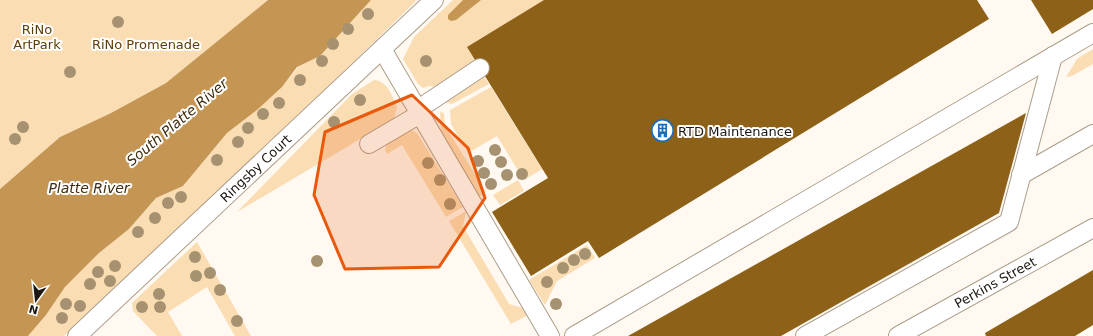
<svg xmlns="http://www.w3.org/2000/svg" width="1093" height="336" font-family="'DejaVu Sans',sans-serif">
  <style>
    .green { fill: #fbddb4 }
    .water { fill: #c59653 }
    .building { fill: #8d6118 }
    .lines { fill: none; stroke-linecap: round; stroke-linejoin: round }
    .minor-casing { stroke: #ab9d8a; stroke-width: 20 }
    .minor { stroke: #fff; stroke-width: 18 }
    .tree { fill: #a69270 }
    .marked { fill: #e8590c; fill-opacity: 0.2; stroke: #e8590c; stroke-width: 3; stroke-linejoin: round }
    .labels { text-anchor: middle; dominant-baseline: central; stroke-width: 4; stroke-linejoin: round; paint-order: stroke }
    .park-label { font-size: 13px; fill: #5e3e07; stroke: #fff }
    .poi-label { font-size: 13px; fill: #1c1710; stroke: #fff; text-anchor: start }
    .street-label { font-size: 13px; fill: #1c1710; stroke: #fff }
    .water-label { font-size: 14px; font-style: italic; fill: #402c0e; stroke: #fff }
  </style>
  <rect width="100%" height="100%" fill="#fff9f1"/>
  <g class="green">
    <path d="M 0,0 L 268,0 L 166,83 L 111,113 L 60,137 L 0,189 Z"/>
    <path d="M 371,0 L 417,0 L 278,136 L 64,336 L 28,336 L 46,315 L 65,287 L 99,253 L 129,229 L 156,198 L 183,186 L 227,133 L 257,110 L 282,87 L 299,66 L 320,56 Z"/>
    <path d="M 453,0 L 544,0 L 477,63 L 436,87 L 429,86 L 423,88 L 418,84 L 403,59 L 414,37 Z"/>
    <path d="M 1093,49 L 1093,64 L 1072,76 L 1066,77 L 1077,59 Z"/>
    <path d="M 483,75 L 489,84 L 452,104 L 445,102 Z"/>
    <path d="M 374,80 C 388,81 392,96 397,107 L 394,119 L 237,212 L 352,94 Z"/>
    <path d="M 491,87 L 542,169 L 524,180 L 497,136 L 468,153 L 451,124 L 450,110 Z"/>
    <path d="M 440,112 L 444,113 L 445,126 L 486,192 L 479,197 L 441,135 Z"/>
    <path d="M 411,130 L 417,133 L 463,207 L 446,217 L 402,145 L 387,154 L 385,150 L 387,144 Z"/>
    <path d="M 518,180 L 524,191 L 500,205 L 493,195 Z"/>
    <path d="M 466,211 L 463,226 L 509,304 L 523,308 L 528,315 L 511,324 L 449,221 Z"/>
    <path d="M 197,242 L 251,336 L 235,336 L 207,287 L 168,312 L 182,336 L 157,336 L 133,311 L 132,303 Z"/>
    <path d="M 587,245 L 595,258 L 557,281 L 545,305 L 529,280 Z"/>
  </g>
  <g class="water">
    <path d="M 268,0 L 371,0 L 320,56 L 297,67 L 282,87 L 257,110 L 227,133 L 183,186 L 156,198 L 129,229 L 99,253 L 65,287 L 46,315 L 28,336 L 0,336 L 0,189 L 60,137 L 111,113 L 166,83 Z"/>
    <path d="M 463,0 L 481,0 L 456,20 L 451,21 L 448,19 L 448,15 Z"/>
  </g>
  <g class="building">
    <path d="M 544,0 L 977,0 L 989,19 L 599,258 L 588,241 L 531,276 L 492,212 L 548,178 L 467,47 Z"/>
    <path d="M 1031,0 L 1093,0 L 1093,9 L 1052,34 Z"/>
    <path d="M 1026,113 L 999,213 L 781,336 L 628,336 Z"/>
    <path d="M 1093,270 L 1093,325 L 1075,336 L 986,336 L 985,333 Z"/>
  </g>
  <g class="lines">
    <defs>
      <g id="minor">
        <path d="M 382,49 L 550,336"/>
        <path d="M 417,110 L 480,68"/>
        <path d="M 369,144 L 420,114"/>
        <path d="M 1021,175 L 1093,134"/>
        <path id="s1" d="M 77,336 L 434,0"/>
        <path d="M 574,336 L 1093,33"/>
        <path d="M 805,336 L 1009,222 L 1053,56"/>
        <path id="s2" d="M 898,336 L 1093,228"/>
      </g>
    </defs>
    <use href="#minor" class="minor-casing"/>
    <use href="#minor" class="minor"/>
  </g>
  <g class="tree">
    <circle cx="368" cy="14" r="6"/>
    <circle cx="118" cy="22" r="6"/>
    <circle cx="348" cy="29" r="6"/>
    <circle cx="333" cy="44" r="6"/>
    <circle cx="322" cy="61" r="6"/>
    <circle cx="426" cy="61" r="6"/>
    <circle cx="70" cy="72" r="6"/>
    <circle cx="300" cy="80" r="6"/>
    <circle cx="360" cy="100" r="6"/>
    <circle cx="279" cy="103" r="6"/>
    <circle cx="263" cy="114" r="6"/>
    <circle cx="334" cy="122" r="6"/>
    <circle cx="23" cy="127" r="6"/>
    <circle cx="248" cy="128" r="6"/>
    <circle cx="15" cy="139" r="6"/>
    <circle cx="238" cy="142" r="6"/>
    <circle cx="495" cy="150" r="6"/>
    <circle cx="217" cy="160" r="6"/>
    <circle cx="478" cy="161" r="6"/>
    <circle cx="501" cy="162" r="6"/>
    <circle cx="428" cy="163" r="6"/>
    <circle cx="484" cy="173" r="6"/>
    <circle cx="522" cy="174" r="6"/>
    <circle cx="507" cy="175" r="6"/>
    <circle cx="440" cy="180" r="6"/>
    <circle cx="491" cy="184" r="6"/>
    <circle cx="181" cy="197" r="6"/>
    <circle cx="168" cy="203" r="6"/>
    <circle cx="450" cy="204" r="6"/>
    <circle cx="155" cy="218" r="6"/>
    <circle cx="138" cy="232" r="6"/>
    <circle cx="585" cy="254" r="6"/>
    <circle cx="195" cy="257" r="6"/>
    <circle cx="574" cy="260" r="6"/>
    <circle cx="317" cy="261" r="6"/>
    <circle cx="115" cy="266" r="6"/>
    <circle cx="563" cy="268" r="6"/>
    <circle cx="98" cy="272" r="6"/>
    <circle cx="210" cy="273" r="6"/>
    <circle cx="196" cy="276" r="6"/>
    <circle cx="110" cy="281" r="6"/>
    <circle cx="547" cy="282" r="6"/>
    <circle cx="90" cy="284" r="6"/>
    <circle cx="220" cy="290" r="6"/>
    <circle cx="159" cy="294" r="6"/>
    <circle cx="66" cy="304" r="6"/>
    <circle cx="556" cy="304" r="6"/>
    <circle cx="80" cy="306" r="6"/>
    <circle cx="142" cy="307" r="6"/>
    <circle cx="160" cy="307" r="6"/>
    <circle cx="62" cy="318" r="6"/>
    <circle cx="237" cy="321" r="6"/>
  </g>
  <path class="marked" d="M 412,95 L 468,148 L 485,198 L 439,267 L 345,269 L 314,195 L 325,132 Z"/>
  <defs>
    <symbol id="building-ring" viewBox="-11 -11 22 22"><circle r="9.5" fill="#fff" stroke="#1b6dbc" stroke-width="1.5"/><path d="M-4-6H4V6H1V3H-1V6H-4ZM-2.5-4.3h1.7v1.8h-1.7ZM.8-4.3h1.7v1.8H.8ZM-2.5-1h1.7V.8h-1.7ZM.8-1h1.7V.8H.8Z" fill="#1b6dbc"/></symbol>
  </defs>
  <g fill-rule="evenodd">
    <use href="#building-ring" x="650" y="118" width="25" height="25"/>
  </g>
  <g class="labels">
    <g class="park-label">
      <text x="37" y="29">RiNo<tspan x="37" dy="15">ArtPark</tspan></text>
      <text x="146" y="44">RiNo Promenade</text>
    </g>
    <g class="poi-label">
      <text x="678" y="131">RTD Maintenance</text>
    </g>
    <g class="street-label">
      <text stroke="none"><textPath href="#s1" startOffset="245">Ringsby Court</textPath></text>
      <text stroke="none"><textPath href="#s2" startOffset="111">Perkins Street</textPath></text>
    </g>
    <g class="water-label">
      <text transform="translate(177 122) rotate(-40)">South Platte River</text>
      <text x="89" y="188">Platte River</text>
    </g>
  </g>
  <g transform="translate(36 300) rotate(195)" stroke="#ffffff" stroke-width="3" paint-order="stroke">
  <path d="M0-3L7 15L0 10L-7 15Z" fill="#1c1710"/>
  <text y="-6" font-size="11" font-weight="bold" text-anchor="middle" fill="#1c1710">N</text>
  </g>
</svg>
